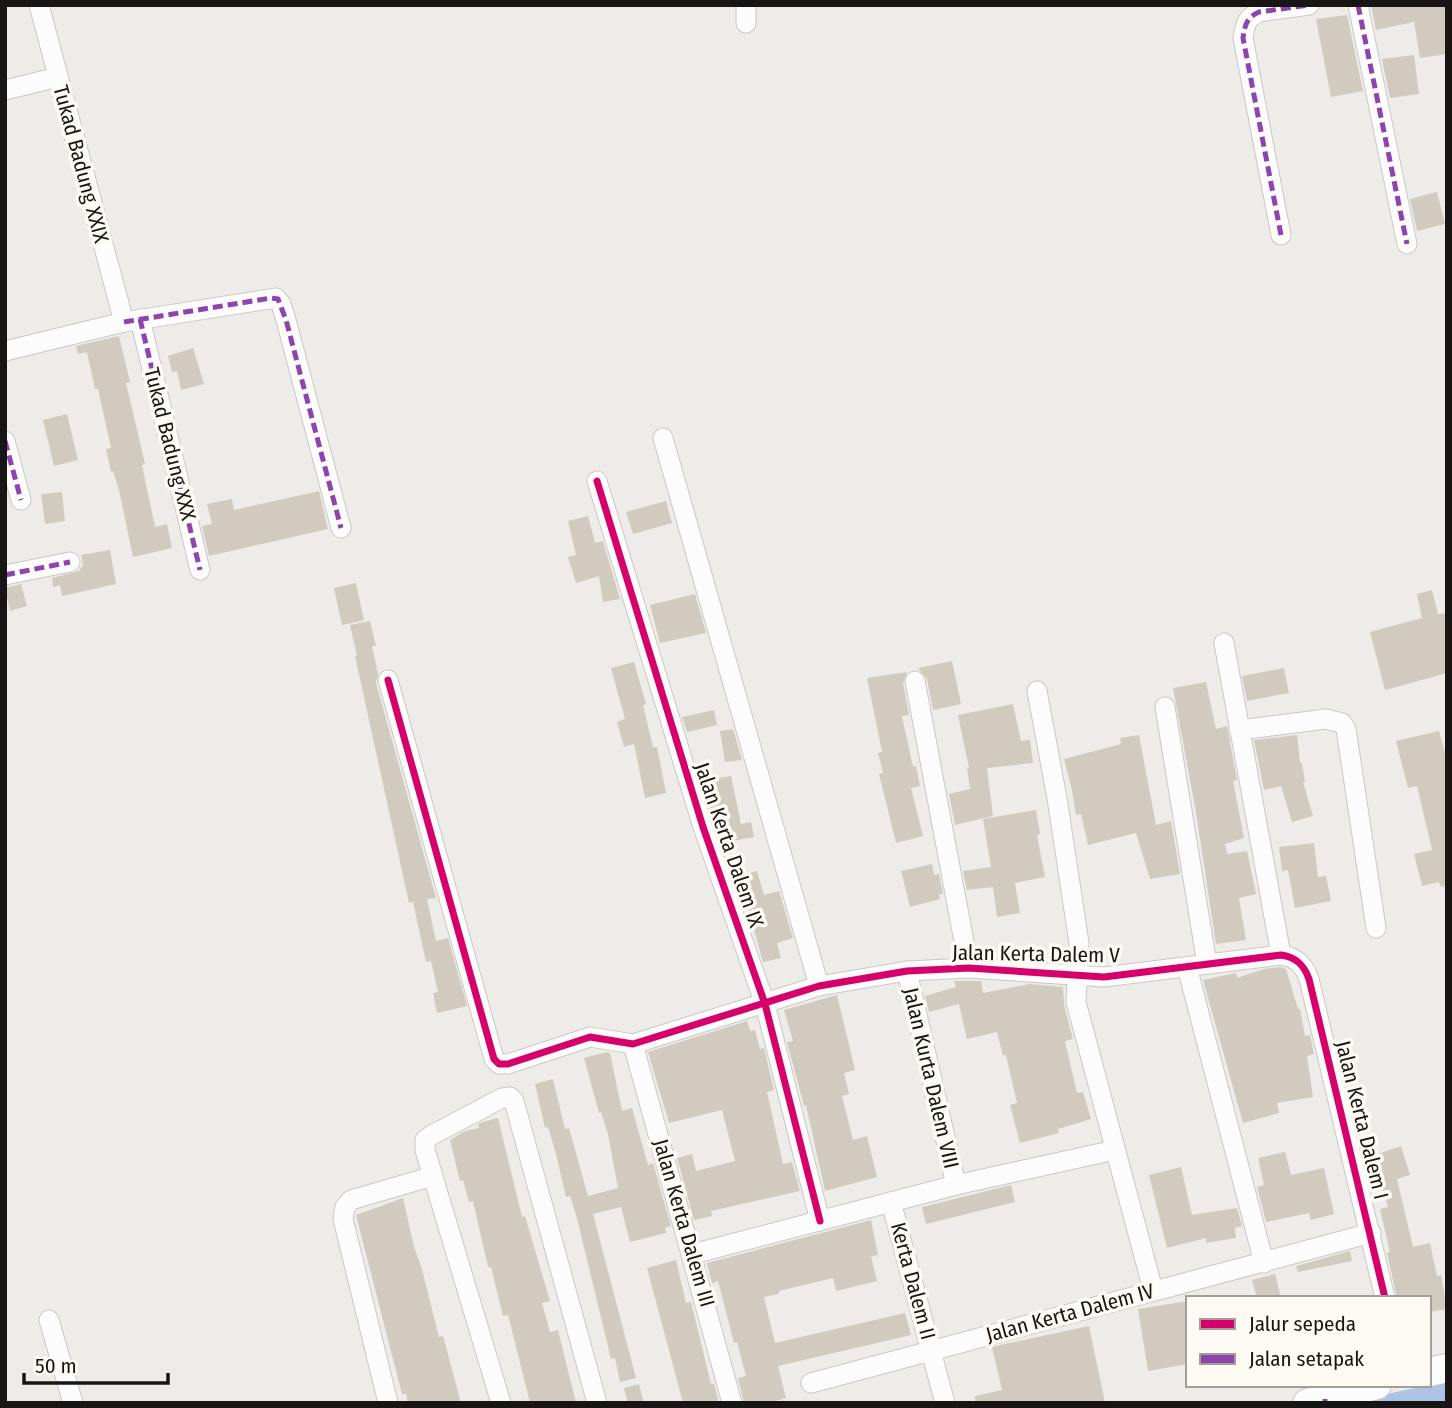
<svg xmlns="http://www.w3.org/2000/svg" width="1452" height="1408" font-family="'Fira Sans Condensed',sans-serif">
  <style>
    .water { fill: #adc3e6 }
    .building { fill: #d1cabe }
    .lines { fill: none; stroke-linecap: round; stroke-linejoin: round }
    .street-casing { stroke: #cac8c6; stroke-width: 21 }
    .secondary-casing { stroke: #cac8c6; stroke-width: 30 }
    .street { stroke: #fcfcfc; stroke-width: 19 }
    .secondary { stroke: #fcfcfc; stroke-width: 28 }
    .quiet { stroke: #8e44ad; stroke-width: 5; stroke-dasharray: 10 5; stroke-linecap: butt }
    .cycleway-casing { stroke: #fdfaf4; stroke-width: 11 }
    .cycleway { stroke: #d6006c; stroke-width: 7 }
    .labels { text-anchor: middle; dominant-baseline: central; stroke-width: 7; stroke-linejoin: round; paint-order: stroke }
    .street-label { font-size: 21px; fill: #171614; stroke: #fdfaf4 }
  </style>
  <rect width="100%" height="100%" fill="#eeece9"/>
  <path class="water" d="M 1447,1381 L 1447,1403 L 1346,1403 Z"/>
  <g class="building">
    <path d="M 1371,5 L 1447,5 L 1447,54 L 1420,58 L 1414,22 L 1376,30 Z"/>
    <path d="M 1347,15 L 1363,91 L 1331,97 L 1316,19 Z"/>
    <path d="M 1414,55 L 1419,94 L 1390,98 L 1382,59 Z"/>
    <path d="M 1437,192 L 1445,224 L 1417,231 L 1410,199 Z"/>
    <path d="M 119,336 L 130,382 L 126,383 L 145,464 L 142,465 L 155,527 L 167,524 L 172,548 L 133,557 L 119,490 L 113,471 L 111,472 L 106,449 L 111,448 L 98,389 L 95,389 L 87,352 L 78,354 L 76,346 Z"/>
    <path d="M 193,348 L 204,384 L 181,390 L 177,371 L 172,372 L 168,356 Z"/>
    <path d="M 67,414 L 78,460 L 54,466 L 43,420 Z"/>
    <path d="M 319,491 L 328,529 L 209,556 L 202,526 L 212,524 L 207,504 L 232,499 L 234,510 Z"/>
    <path d="M 62,492 L 65,521 L 45,524 L 41,494 Z"/>
    <path d="M 666,501 L 672,523 L 633,534 L 626,512 Z"/>
    <path d="M 588,516 L 595,543 L 603,541 L 620,599 L 603,602 L 599,576 L 576,583 L 568,557 L 576,555 L 568,521 Z"/>
    <path d="M 110,550 L 116,584 L 62,596 L 60,585 L 53,587 L 52,578 L 79,571 L 83,565 L 81,555 Z"/>
    <path d="M 356,583 L 364,620 L 342,625 L 334,588 Z"/>
    <path d="M 21,584 L 27,606 L 10,611 L 5,588 Z"/>
    <path d="M 1432,590 L 1438,614 L 1447,613 L 1447,673 L 1385,690 L 1370,632 L 1422,618 L 1417,594 Z"/>
    <path d="M 695,594 L 706,633 L 660,643 L 650,605 Z"/>
    <path d="M 370,621 L 376,646 L 372,646 L 378,674 L 376,683 L 436,898 L 427,899 L 436,941 L 448,938 L 467,1006 L 437,1013 L 433,993 L 438,992 L 431,961 L 426,962 L 413,902 L 409,903 L 355,656 L 357,656 L 350,625 Z"/>
    <path d="M 952,661 L 961,704 L 933,710 L 927,679 L 918,668 Z"/>
    <path d="M 634,662 L 646,704 L 643,705 L 653,747 L 657,747 L 666,793 L 645,798 L 634,744 L 624,747 L 617,722 L 625,719 L 611,668 Z"/>
    <path d="M 1284,668 L 1289,693 L 1247,701 L 1242,676 Z"/>
    <path d="M 907,672 L 903,683 L 909,715 L 902,716 L 913,767 L 916,766 L 920,786 L 911,788 L 923,836 L 896,843 L 879,774 L 883,773 L 878,753 L 882,752 L 867,678 Z"/>
    <path d="M 1206,682 L 1216,729 L 1227,726 L 1237,780 L 1233,781 L 1244,838 L 1225,844 L 1227,854 L 1247,851 L 1256,894 L 1239,898 L 1246,940 L 1216,944 L 1196,812 L 1173,688 Z"/>
    <path d="M 1013,704 L 1021,741 L 1030,740 L 1033,763 L 987,768 L 993,816 L 955,825 L 949,794 L 970,789 L 967,768 L 969,768 L 958,715 Z"/>
    <path d="M 714,710 L 717,725 L 687,732 L 682,717 Z"/>
    <path d="M 733,729 L 742,760 L 725,762 L 720,731 Z"/>
    <path d="M 1439,731 L 1447,760 L 1447,886 L 1441,887 L 1439,882 L 1422,886 L 1414,854 L 1432,850 L 1417,786 L 1408,788 L 1396,741 Z"/>
    <path d="M 1139,735 L 1156,825 L 1171,821 L 1180,874 L 1150,879 L 1136,833 L 1088,845 L 1081,814 L 1076,815 L 1072,790 L 1064,759 L 1121,744 L 1120,738 Z"/>
    <path d="M 1297,735 L 1300,763 L 1302,763 L 1305,782 L 1303,782 L 1313,816 L 1292,822 L 1281,786 L 1264,790 L 1254,740 Z"/>
    <path d="M 731,776 L 741,824 L 751,822 L 754,837 L 722,843 L 710,809 L 705,780 Z"/>
    <path d="M 1036,810 L 1040,834 L 1037,835 L 1045,877 L 1015,883 L 1020,913 L 997,917 L 993,887 L 967,890 L 963,871 L 991,867 L 983,819 Z"/>
    <path d="M 1314,843 L 1318,877 L 1326,876 L 1331,901 L 1295,908 L 1288,870 L 1282,871 L 1279,847 Z"/>
    <path d="M 932,864 L 934,875 L 939,874 L 943,894 L 939,894 L 940,899 L 910,907 L 901,871 Z"/>
    <path d="M 757,871 L 764,895 L 779,891 L 793,938 L 777,943 L 781,958 L 763,962 L 739,876 Z"/>
    <path d="M 1281,967 L 1286,969 L 1298,1009 L 1300,1009 L 1305,1036 L 1310,1035 L 1314,1054 L 1307,1056 L 1313,1097 L 1277,1103 L 1279,1113 L 1243,1123 L 1203,980 L 1236,973 L 1237,978 L 1264,969 Z"/>
    <path d="M 954,981 L 981,981 L 983,993 L 1030,984 L 1063,987 L 1064,1005 L 1073,1039 L 1065,1041 L 1077,1093 L 1083,1092 L 1091,1119 L 1058,1129 L 1059,1133 L 1020,1143 L 1010,1105 L 1017,1103 L 1006,1055 L 1003,1056 L 997,1032 L 967,1039 L 959,1004 L 929,1012 L 925,996 L 956,987 Z"/>
    <path d="M 837,995 L 855,1070 L 844,1073 L 849,1094 L 842,1096 L 853,1140 L 867,1136 L 877,1177 L 825,1191 L 806,1105 L 804,1106 L 787,1042 L 793,1041 L 784,1010 Z"/>
    <path d="M 747,1021 L 750,1031 L 755,1030 L 760,1049 L 764,1048 L 774,1090 L 767,1092 L 783,1164 L 792,1162 L 800,1191 L 711,1211 L 712,1216 L 694,1220 L 677,1158 L 692,1154 L 696,1171 L 735,1161 L 722,1110 L 669,1123 L 648,1052 Z"/>
    <path d="M 607,1052 L 610,1053 L 622,1111 L 632,1108 L 648,1165 L 653,1163 L 671,1226 L 665,1228 L 666,1233 L 630,1242 L 621,1207 L 593,1214 L 636,1378 L 620,1382 L 615,1358 L 611,1359 L 577,1218 L 570,1196 L 566,1197 L 555,1150 L 548,1127 L 545,1128 L 535,1084 L 553,1079 L 565,1129 L 569,1128 L 588,1196 L 618,1188 L 608,1134 L 601,1112 L 599,1113 L 584,1058 Z"/>
    <path d="M 498,1118 L 522,1217 L 525,1216 L 550,1301 L 542,1303 L 550,1332 L 558,1330 L 576,1403 L 530,1403 L 508,1315 L 503,1316 L 491,1267 L 488,1267 L 473,1201 L 469,1202 L 463,1180 L 460,1181 L 450,1140 L 465,1131 L 479,1128 L 478,1124 L 483,1122 Z"/>
    <path d="M 1401,1146 L 1410,1175 L 1397,1179 L 1413,1247 L 1430,1243 L 1437,1276 L 1441,1275 L 1447,1309 L 1429,1312 L 1429,1298 L 1397,1298 L 1387,1253 L 1390,1252 L 1380,1209 L 1388,1207 L 1372,1156 Z"/>
    <path d="M 1285,1152 L 1291,1175 L 1324,1168 L 1334,1214 L 1311,1220 L 1309,1213 L 1266,1222 L 1257,1187 L 1264,1185 L 1258,1158 Z"/>
    <path d="M 1181,1167 L 1192,1215 L 1237,1208 L 1242,1226 L 1235,1228 L 1236,1238 L 1206,1243 L 1206,1238 L 1167,1248 L 1149,1175 Z"/>
    <path d="M 1011,1185 L 1015,1202 L 926,1224 L 922,1207 Z"/>
    <path d="M 403,1198 L 414,1247 L 422,1269 L 439,1337 L 443,1336 L 461,1403 L 408,1403 L 406,1394 L 402,1394 L 356,1215 Z"/>
    <path d="M 871,1220 L 878,1255 L 871,1256 L 877,1281 L 836,1291 L 833,1278 L 779,1291 L 779,1294 L 764,1297 L 775,1343 L 905,1313 L 911,1335 L 778,1366 L 786,1398 L 768,1403 L 744,1403 L 738,1378 L 746,1376 L 737,1342 L 734,1343 L 718,1281 L 712,1283 L 707,1263 Z"/>
    <path d="M 1350,1251 L 1352,1261 L 1298,1272 L 1296,1266 Z"/>
    <path d="M 676,1260 L 686,1303 L 691,1302 L 711,1384 L 714,1384 L 719,1403 L 683,1403 L 647,1268 Z"/>
    <path d="M 1275,1274 L 1281,1298 L 1257,1298 L 1252,1280 Z"/>
    <path d="M 1188,1301 L 1188,1364 L 1148,1371 L 1138,1309 Z"/>
    <path d="M 1089,1326 L 1105,1403 L 975,1403 L 975,1396 L 1002,1390 L 992,1347 Z"/>
    <path d="M 639,1384 L 644,1403 L 628,1403 L 624,1388 Z"/>
  </g>
  <g class="lines">
    <defs>
      <g id="street">
        <path d="M 39,5 L 124,322"/>
        <path d="M 1358,5 L 1407,244"/>
        <path d="M 746,23 L 746,5"/>
        <path d="M 5,90 L 58,77"/>
        <path d="M 1281,235 L 1243,38 C 1245,25 1246,18 1259,12 L 1309,5"/>
        <path d="M 140,319 L 200,570"/>
        <path d="M 5,351 L 124,322 L 276,298 L 281,304 L 286,320 L 341,528"/>
        <path d="M 663,438 L 819,986"/>
        <path d="M 5,441 L 21,500"/>
        <path d="M 597,481 L 703,827 L 765,1004 L 820,1221"/>
        <path d="M 5,575 L 70,562"/>
        <path d="M 1224,643 L 1281,955"/>
        <path d="M 388,680 L 494,1059 L 499,1064 L 508,1064 L 590,1037 L 633,1044 L 819,986 L 907,971 L 969,968 L 1104,977 L 1281,955 C 1296,957 1304,965 1309,979 L 1385,1298"/>
        <path d="M 915,681 L 969,968"/>
        <path d="M 1037,691 L 1057,798 L 1079,943 L 1076,1002 L 1153,1290"/>
        <path d="M 1165,707 L 1207,964"/>
        <path d="M 1239,730 L 1326,719 L 1342,723 L 1346,729 L 1376,928"/>
        <path d="M 1187,967 L 1264,1263"/>
        <path d="M 907,971 L 956,1185"/>
        <path d="M 633,1044 L 732,1403"/>
        <path d="M 891,1202 L 945,1403"/>
        <path d="M 693,1254 L 956,1185 L 1115,1150"/>
        <path d="M 49,1320 L 73,1403"/>
        <path d="M 811,1383 L 1371,1233"/>
        <path d="M 388,1403 L 343,1219 L 345,1207 L 351,1200 L 433,1176"/>
        <path d="M 501,1403 L 425,1150 L 425,1140 L 432,1135 L 502,1098 L 510,1097 L 514,1101 L 597,1403"/>
      </g>
      <g id="secondary">
        <path d="M 1429,1372 L 1447,1368"/>
        <path d="M 1307,1403 L 1377,1385"/>
      </g>
    </defs>
    <use href="#street" class="street-casing"/>
    <use href="#secondary" class="secondary-casing"/>
    <use href="#street" class="street"/>
    <use href="#secondary" class="secondary"/>
    <g class="quiet">
      <path d="M 1358,5 L 1407,244"/>
      <path d="M 1281,235 L 1243,38 C 1245,25 1246,18 1259,12 L 1309,5"/>
      <path d="M 140,319 L 200,570"/>
      <path d="M 124,322 L 271,298 L 278,299 L 286,320 L 341,528"/>
      <path d="M 5,441 L 21,500"/>
      <path d="M 5,575 L 70,562"/>
      <path d="M 1325,1399 L 1325,1403"/>
    </g>
    <defs>
      <g id="cycleway">
        <path d="M 597,481 L 703,827 L 765,1004 L 820,1221"/>
        <path d="M 388,680 L 494,1059 L 499,1064 L 508,1064 L 590,1037 L 633,1044 L 819,986 L 907,971 L 969,968 L 1104,977 L 1281,955 C 1296,957 1304,965 1309,979 L 1385,1298"/>
      </g>
    </defs>
    <use href="#cycleway" class="cycleway-casing"/>
    <use href="#cycleway" class="cycleway"/>
  </g>
  <g class="labels">
    <g class="street-label">
      <text transform="translate(81 164) rotate(75)">Tukad Badung XXIX</text>
      <text transform="translate(170 444) rotate(76)">Tukad Badung XXX</text>
      <text transform="translate(729 845) rotate(71)">Jalan Kerta Dalem IX</text>
      <text transform="translate(1036 954) rotate(1)">Jalan Kerta Dalem V</text>
      <text transform="translate(931 1078) rotate(77)">Jalan Kurta Dalem VIII</text>
      <text transform="translate(1362 1120) rotate(76)">Jalan Kerta Dalem I</text>
      <text transform="translate(684 1223) rotate(74)">Jalan Kerta Dalem III</text>
      <text transform="translate(913 1281) rotate(75)">Kerta Dalem II</text>
      <text transform="translate(1070 1313) rotate(-15)">Jalan Kerta Dalem IV</text>
    </g>
  </g>
  <rect width="1452" height="1408" fill="none" stroke="#171614" stroke-width="14"/>
  <rect x="1186" y="1296" width="245" height="91" fill="#fdfaf4" stroke="#a19f9a" stroke-width="2"/>
  <rect x="1200" y="1319" width="35" height="10" fill="#d6006c" stroke="#a19f9a" stroke-width="2"/>
  <text x="1249" y="1331" font-size="21" fill="#171614">Jalur sepeda</text>
  <rect x="1200" y="1354" width="35" height="10" fill="#8e44ad" stroke="#a19f9a" stroke-width="2"/>
  <text x="1249" y="1366" font-size="21" fill="#171614">Jalan setapak</text>
  <path d="M24 1373v10h144v-10" fill="none" stroke="#171614" stroke-width="3.5"/>
  <text x="35" y="1373" font-size="21" fill="#171614" stroke="#fdfaf4" stroke-width="5" paint-order="stroke">50 m</text>
</svg>
